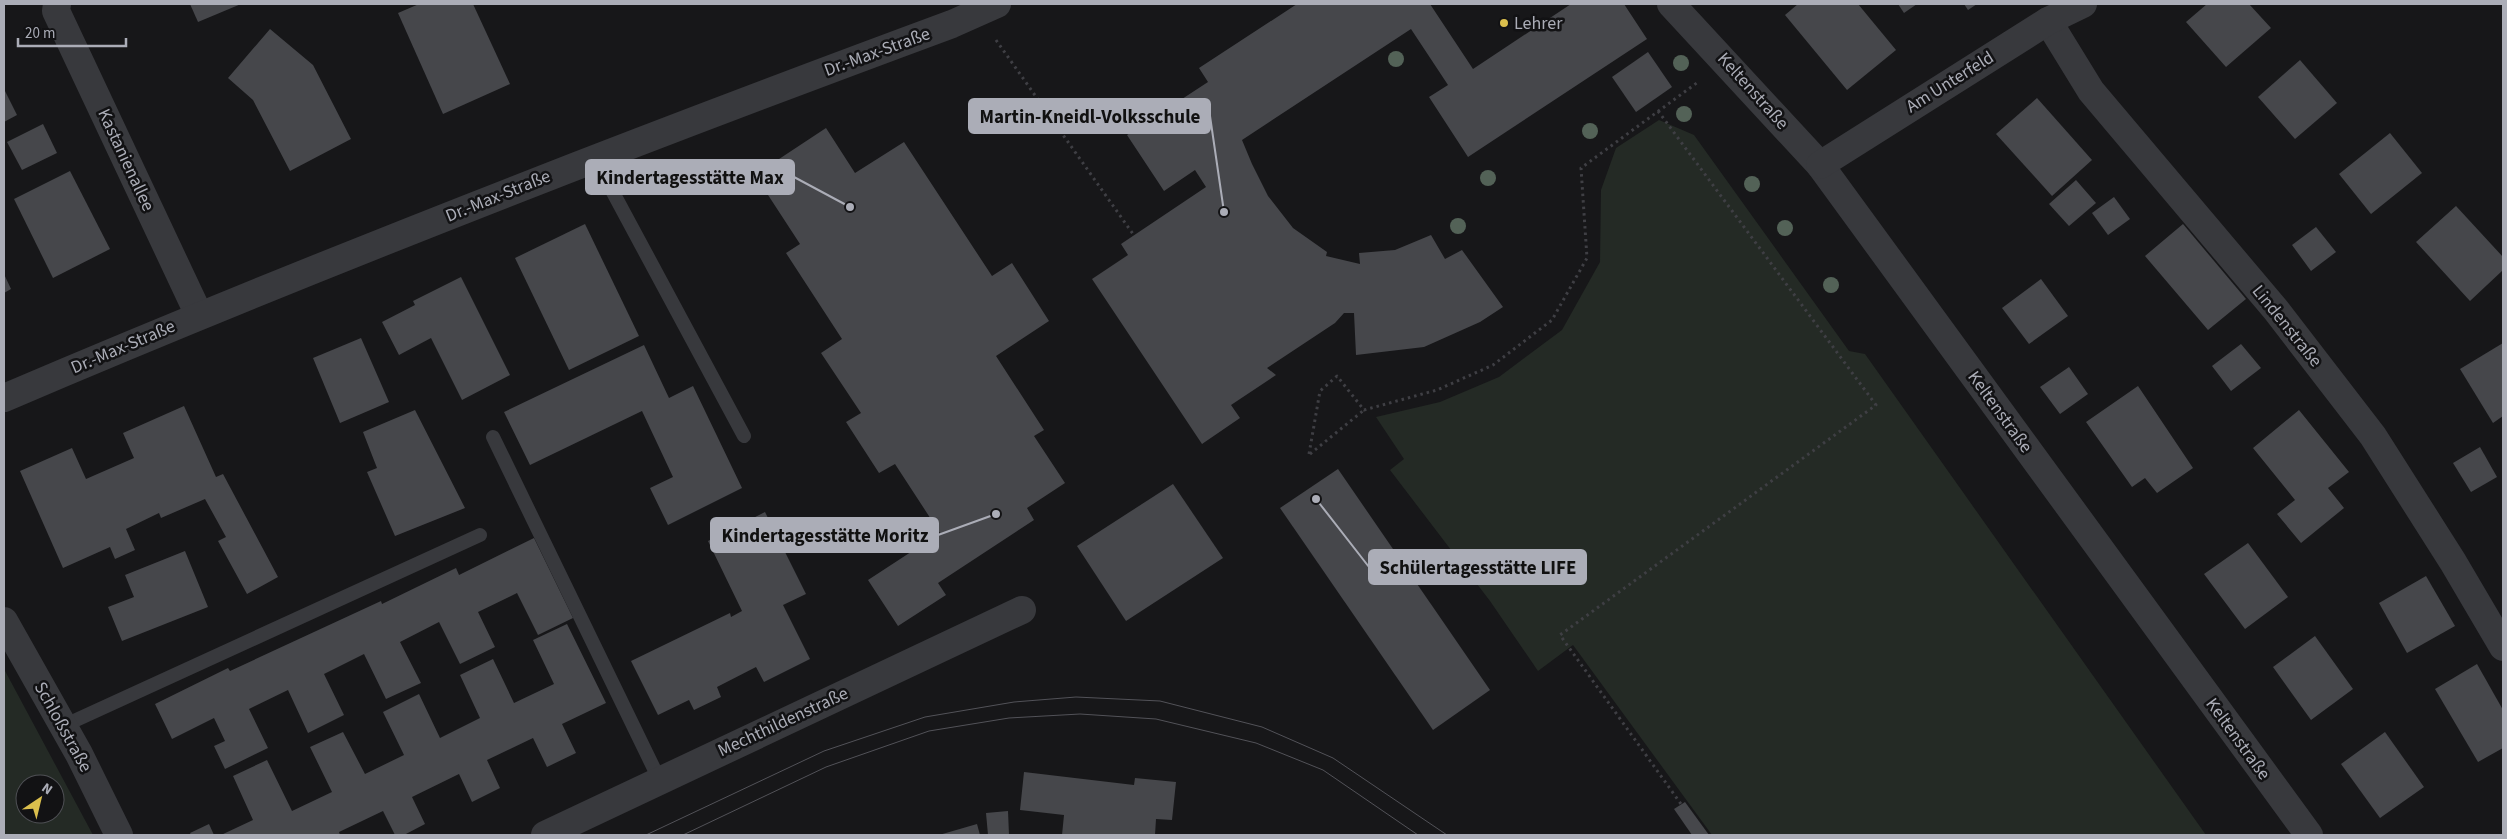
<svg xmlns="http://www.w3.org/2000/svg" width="2507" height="839" font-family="'Source Sans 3',sans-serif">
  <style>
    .green { fill: #242a25; fill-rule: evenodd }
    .building { fill: #46474b }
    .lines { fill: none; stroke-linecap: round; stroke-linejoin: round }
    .path { stroke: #3f3f44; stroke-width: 3; stroke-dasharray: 2.5 4; stroke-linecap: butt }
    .service { stroke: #38393d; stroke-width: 14 }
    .minor { stroke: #38393d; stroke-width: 28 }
    .tram { stroke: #525258; stroke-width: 1 }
    .tree { fill: #536257 }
    .poi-dot { fill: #dbbf4d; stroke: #121214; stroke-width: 2 }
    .labels { text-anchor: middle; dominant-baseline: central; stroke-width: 5; stroke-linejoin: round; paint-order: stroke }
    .poi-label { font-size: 18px; fill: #abadb7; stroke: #121214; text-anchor: start }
    .street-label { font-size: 18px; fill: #abadb7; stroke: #121214 }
    .leader { fill: none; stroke: #abadb7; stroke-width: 2 }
    .callout-dot { fill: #abadb7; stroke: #121214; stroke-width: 2 }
    .callout { fill: #abadb7; stroke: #abadb7; stroke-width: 2 }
    .callout-label { font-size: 19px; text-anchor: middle; font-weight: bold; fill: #111 }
  </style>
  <rect width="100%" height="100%" fill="#171719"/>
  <g class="green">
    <path d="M 1659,120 L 1694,135 L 1849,351 L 1865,354 L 2206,835 L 1712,835 L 1573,645 L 1538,671 L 1490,601 L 1390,470 L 1404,459 L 1376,417 L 1440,402 L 1499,377 L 1562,330 L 1600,262 L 1601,190 L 1616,148 Z"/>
    <path d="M 4,669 L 93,835 L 4,835 ZM 25,784 L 55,784 L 55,814 L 25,814 Z"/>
  </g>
  <g class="building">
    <path d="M 190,4 L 241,4 L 198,22 Z"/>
    <path d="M 419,4 L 473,4 L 510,84 L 443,114 L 398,13 Z"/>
    <path d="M 1297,4 L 1430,4 L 1473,69 L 1571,4 L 1624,4 L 1647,39 L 1468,157 L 1429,97 L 1448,85 L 1411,29 L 1242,140 L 1252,164 L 1268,196 L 1293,228 L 1327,252 L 1326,256 L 1360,264 L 1359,253 L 1395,250 L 1431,235 L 1445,259 L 1462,250 L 1503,307 L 1480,322 L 1424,347 L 1356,355 L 1354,313 L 1344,313 L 1335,323 L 1267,368 L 1276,375 L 1231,405 L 1240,418 L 1202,444 L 1092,279 L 1128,255 L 1121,244 L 1206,187 L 1195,170 L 1164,191 L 1127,135 L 1208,82 L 1199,68 Z"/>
    <path d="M 1798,4 L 1858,4 L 1896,50 L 1847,90 L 1785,15 Z"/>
    <path d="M 1898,4 L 1917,4 L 1904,13 Z"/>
    <path d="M 1964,4 L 1977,4 L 1968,10 Z"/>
    <path d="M 2207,4 L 2249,4 L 2271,28 L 2226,67 L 2186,22 Z"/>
    <path d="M 270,29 L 313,65 L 351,139 L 290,171 L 253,100 L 228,78 Z"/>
    <path d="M 1648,52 L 1672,87 L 1636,112 L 1612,77 Z"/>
    <path d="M 2300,60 L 2337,103 L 2295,139 L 2258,97 Z"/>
    <path d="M 4,89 L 17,115 L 4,122 Z"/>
    <path d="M 2037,98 L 2092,160 L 2052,196 L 1996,134 Z"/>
    <path d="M 43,124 L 57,153 L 22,170 L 7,142 Z"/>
    <path d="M 826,128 L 855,173 L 904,142 L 992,276 L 1012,263 L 1049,321 L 996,356 L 1044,430 L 1034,436 L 1065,483 L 1027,508 L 1034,520 L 938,583 L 946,595 L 898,626 L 868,580 L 940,533 L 895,464 L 879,473 L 846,422 L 861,413 L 821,353 L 842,339 L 786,253 L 800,244 L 755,175 Z"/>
    <path d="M 2390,133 L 2422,173 L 2371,214 L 2339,174 Z"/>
    <path d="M 70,171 L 110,249 L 53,278 L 14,199 Z"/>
    <path d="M 2076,180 L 2096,203 L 2069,226 L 2049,204 Z"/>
    <path d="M 2114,197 L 2130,219 L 2108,235 L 2092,213 Z"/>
    <path d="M 2456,206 L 2503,257 L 2503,270 L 2470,301 L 2416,242 Z"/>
    <path d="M 585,224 L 639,336 L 569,370 L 515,258 Z"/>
    <path d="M 2183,224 L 2246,299 L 2208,330 L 2145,256 Z"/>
    <path d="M 2316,227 L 2336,252 L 2311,271 L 2292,245 Z"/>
    <path d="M 4,274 L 11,289 L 4,293 Z"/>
    <path d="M 461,277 L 510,375 L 462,400 L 431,338 L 399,355 L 382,322 L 415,305 L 413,301 Z"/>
    <path d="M 2041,279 L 2068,316 L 2029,344 L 2002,308 Z"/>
    <path d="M 361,338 L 389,402 L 340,423 L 313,358 Z"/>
    <path d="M 2503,343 L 2503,416 L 2493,423 L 2460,369 Z"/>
    <path d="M 2241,344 L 2261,368 L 2231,391 L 2212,366 Z"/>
    <path d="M 644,345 L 669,398 L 693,386 L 742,488 L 668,525 L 650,488 L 673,477 L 642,411 L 530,465 L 504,412 Z"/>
    <path d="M 2069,367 L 2088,394 L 2060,414 L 2040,387 Z"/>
    <path d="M 2138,386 L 2193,468 L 2157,493 L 2145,478 L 2132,487 L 2086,422 Z"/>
    <path d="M 184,406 L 216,477 L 223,474 L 278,577 L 247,594 L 218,541 L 226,537 L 205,499 L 161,518 L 159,513 L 126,529 L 135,550 L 115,559 L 110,547 L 63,568 L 20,471 L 72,448 L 86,479 L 134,458 L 123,433 Z"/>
    <path d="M 415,410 L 465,508 L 395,536 L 367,472 L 377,468 L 363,432 Z"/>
    <path d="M 2299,410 L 2349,472 L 2328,488 L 2344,508 L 2301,543 L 2277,514 L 2295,500 L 2253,448 Z"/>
    <path d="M 2480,447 L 2497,477 L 2471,492 L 2453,463 Z"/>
    <path d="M 1338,469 L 1490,690 L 1433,730 L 1280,508 Z"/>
    <path d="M 1173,484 L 1223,558 L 1126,621 L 1077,546 Z"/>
    <path d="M 765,512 L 806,594 L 783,605 L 810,659 L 764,682 L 756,667 L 717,687 L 721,697 L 694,710 L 689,700 L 658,715 L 631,661 L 730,613 L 731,617 L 742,611 L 708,541 Z"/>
    <path d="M 534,538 L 573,618 L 538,635 L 517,593 L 478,612 L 495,647 L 460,664 L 439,622 L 400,642 L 421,683 L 386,699 L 364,654 L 324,674 L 344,715 L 308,733 L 288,690 L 249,709 L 268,748 L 225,769 L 214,746 L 225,741 L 214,718 L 172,739 L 155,704 L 228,668 L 230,671 L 381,601 L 382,604 L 456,568 L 459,575 Z"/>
    <path d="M 2248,543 L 2288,597 L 2245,629 L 2204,574 Z"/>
    <path d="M 185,551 L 208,607 L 122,641 L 108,607 L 134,597 L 125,575 Z"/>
    <path d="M 2426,576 L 2455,626 L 2407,653 L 2379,603 Z"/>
    <path d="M 567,624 L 606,703 L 562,724 L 576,753 L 547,767 L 533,738 L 487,760 L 500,788 L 472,802 L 459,774 L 412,797 L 425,824 L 404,835 L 395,835 L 383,811 L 339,832 L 340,835 L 221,835 L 253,820 L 233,776 L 267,760 L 292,811 L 332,792 L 310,747 L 343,732 L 365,774 L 404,755 L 383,712 L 419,694 L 440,738 L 480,718 L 460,675 L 493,659 L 514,703 L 554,684 L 533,640 Z"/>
    <path d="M 2315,636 L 2353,689 L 2311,720 L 2273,667 Z"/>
    <path d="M 2477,664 L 2503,710 L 2503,748 L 2478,762 L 2435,689 Z"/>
    <path d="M 2385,732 L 2424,787 L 2380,818 L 2341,764 Z"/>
    <path d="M 1024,772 L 1134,785 L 1135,778 L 1176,782 L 1172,820 L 1156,819 L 1155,835 L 1062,835 L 1064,815 L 1020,810 Z"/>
    <path d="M 1685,802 L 1709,835 L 1692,835 L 1674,809 Z"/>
    <path d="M 1008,811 L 1009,835 L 988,835 L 986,813 Z"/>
    <path d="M 209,824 L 214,835 L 191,835 L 190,833 Z"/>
    <path d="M 977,824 L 980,835 L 939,835 Z"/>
  </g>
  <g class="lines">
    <g class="path">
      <path d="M 996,40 L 1133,234"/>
      <path d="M 1658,111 L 1876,405 L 1560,635 L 1681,804"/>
      <path d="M 1309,454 L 1320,391 L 1337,376 L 1364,410 L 1437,390 L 1493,365 L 1552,320 L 1587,258 L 1581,168 L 1698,82"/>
      <path d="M 1310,454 L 1364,410"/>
    </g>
    <g class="service">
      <path d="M 594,157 L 744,436"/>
      <path d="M 493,437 L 660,781"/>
      <path d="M 63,726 L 480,535"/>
    </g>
    <g class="minor">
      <path d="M 57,4 L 56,11 L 199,315"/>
      <path d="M 1671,4 L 1820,165 L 2309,835"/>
      <path d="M 2048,21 L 2091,91 L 2276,310 L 2373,436 L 2453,562 L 2503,647"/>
      <path d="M 1820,165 L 2048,21 L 2083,4"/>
      <path d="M 4,398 C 316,265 633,142 952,24 L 997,4"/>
      <path d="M 4,621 L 79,754 L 119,835"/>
      <path d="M 545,835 L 1022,610"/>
    </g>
    <g class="tram">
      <path d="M 646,835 L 824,751 L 925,717 L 1014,702 L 1076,697 L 1160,701 L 1262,727 L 1333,758 L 1447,835"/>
      <path d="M 683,835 L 826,767 L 929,731 L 1009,718 L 1080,714 L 1156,719 L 1256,743 L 1323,770 L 1418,835"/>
    </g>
  </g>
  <g class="tree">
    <circle cx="1396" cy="59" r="8"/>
    <circle cx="1681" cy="63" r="8"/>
    <circle cx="1684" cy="114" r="8"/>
    <circle cx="1590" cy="131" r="8"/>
    <circle cx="1488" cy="178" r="8"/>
    <circle cx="1752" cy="184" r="8"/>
    <circle cx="1458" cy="226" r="8"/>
    <circle cx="1785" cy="228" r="8"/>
    <circle cx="1831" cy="285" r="8"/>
  </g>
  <circle class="poi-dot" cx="1504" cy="23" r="5"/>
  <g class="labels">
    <g class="poi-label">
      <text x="1514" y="23">Lehrer</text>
    </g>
    <g class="street-label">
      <text transform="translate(877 52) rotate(-20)">Dr.-Max-Straße</text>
      <text transform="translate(1950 82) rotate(-32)">Am Unterfeld</text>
      <text transform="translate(1753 91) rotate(48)">Keltenstraße</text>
      <text transform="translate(126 160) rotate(65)">Kastanienallee</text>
      <text transform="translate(498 196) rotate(-22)">Dr.-Max-Straße</text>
      <text transform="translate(2287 326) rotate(51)">Lindenstraße</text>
      <text transform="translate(123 347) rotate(-23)">Dr.-Max-Straße</text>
      <text transform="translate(2000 412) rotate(54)">Keltenstraße</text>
      <text transform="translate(783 722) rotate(-25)">Mechthildenstraße</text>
      <text transform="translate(63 727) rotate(61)">Schloßstraße</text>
      <text transform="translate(2238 739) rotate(54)">Keltenstraße</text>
    </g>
  </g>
  <path class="leader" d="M1224 212L1210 116M850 207L794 177M996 514L938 535M1316 499L1369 567"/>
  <g class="callout-dot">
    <circle cx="1224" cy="212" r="5"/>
    <circle cx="850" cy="207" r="5"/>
    <circle cx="996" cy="514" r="5"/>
    <circle cx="1316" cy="499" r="5"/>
  </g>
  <g class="callout">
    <rect x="969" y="99" width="241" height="34" rx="5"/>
    <rect x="586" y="160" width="208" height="34" rx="5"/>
    <rect x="711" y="518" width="227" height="34" rx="5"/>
    <rect x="1369" y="550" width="217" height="34" rx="5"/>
  </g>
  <g class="callout-label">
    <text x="1090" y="123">Martin-Kneidl-Volksschule</text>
    <text x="690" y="184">Kindertagesstätte Max</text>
    <text x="825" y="542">Kindertagesstätte Moritz</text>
    <text x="1478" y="574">Schülertagesstätte LIFE</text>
  </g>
  <rect width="2507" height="839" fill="none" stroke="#abadb7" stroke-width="10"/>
  <g transform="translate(40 799) rotate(35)"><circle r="24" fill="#121214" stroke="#4f5055"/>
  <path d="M0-4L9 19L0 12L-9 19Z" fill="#dbbf4d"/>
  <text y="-8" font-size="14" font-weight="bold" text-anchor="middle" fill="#abadb7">N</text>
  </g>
  <path d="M18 38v8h108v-8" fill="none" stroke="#abadb7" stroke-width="2.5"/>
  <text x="25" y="38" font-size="15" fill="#abadb7" stroke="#121214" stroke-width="4" paint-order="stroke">20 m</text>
</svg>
